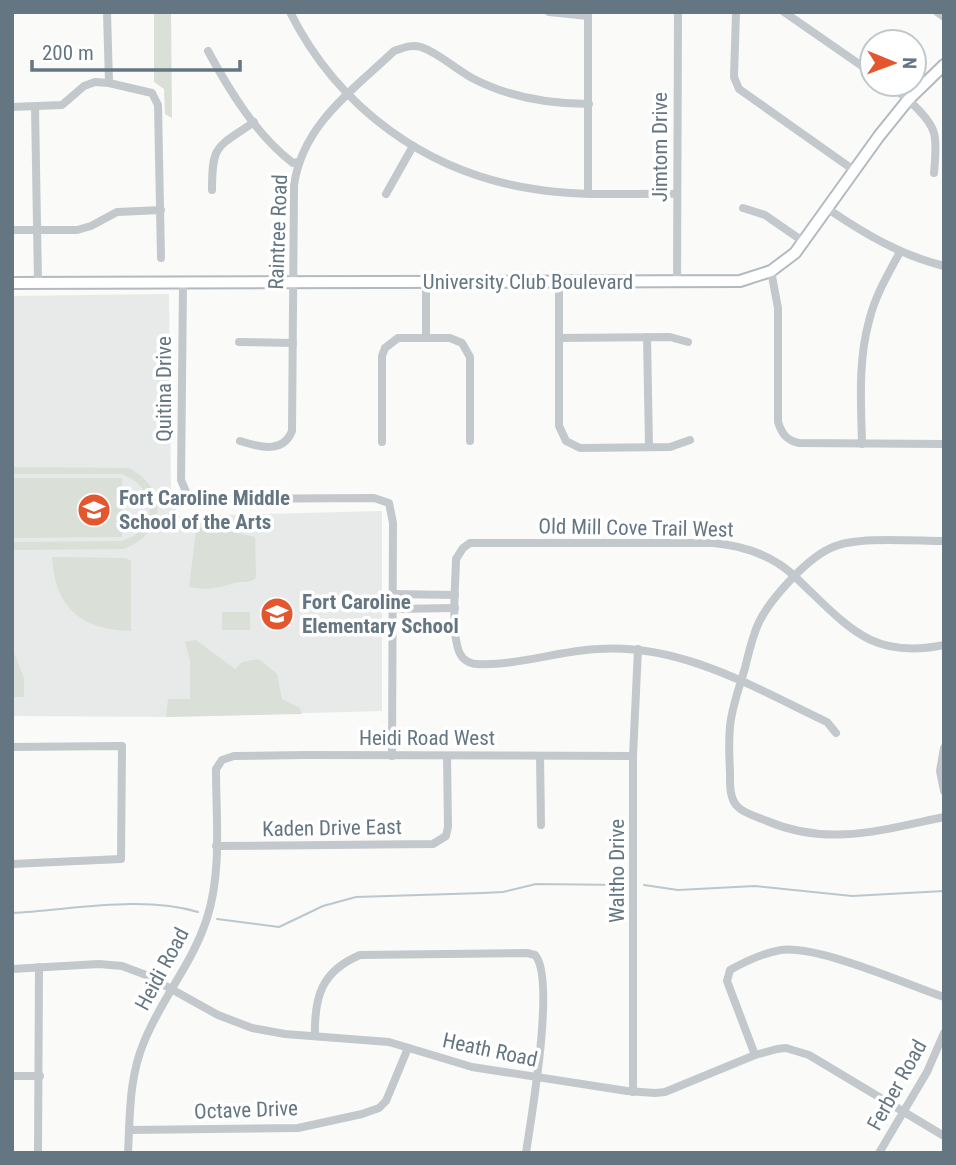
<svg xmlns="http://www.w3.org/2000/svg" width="956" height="1165" font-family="'Roboto Condensed',sans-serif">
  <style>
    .built { fill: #e8e9e9 }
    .green { fill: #dadfd7 }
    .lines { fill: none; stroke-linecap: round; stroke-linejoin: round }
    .stream { stroke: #bbc7cb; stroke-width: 2 }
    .secondary-casing { stroke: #b3babf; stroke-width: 14 }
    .street { stroke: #c3c8cc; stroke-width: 8 }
    .secondary { stroke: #fff; stroke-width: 10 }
    .labels { text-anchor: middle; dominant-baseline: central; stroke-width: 7; stroke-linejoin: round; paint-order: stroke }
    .street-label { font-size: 21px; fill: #657683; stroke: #fff }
    .poi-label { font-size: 21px; font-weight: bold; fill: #657683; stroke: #fff; text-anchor: start }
  </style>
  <rect width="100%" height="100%" fill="#fafaf8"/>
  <path class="built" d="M 169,294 L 171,492 L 178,516 L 382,511 L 382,711 L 166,717 L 12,716 L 12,296 Z"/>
  <g class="green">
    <path d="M 154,12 L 171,12 L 172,118 L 165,114 L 164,89 L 154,82 Z"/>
    <path d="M 12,467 L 129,468 C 169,489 166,534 123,549 L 12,550 L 12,542 L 120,541 C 161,532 158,486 121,474 L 12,474 Z"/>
    <path d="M 12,478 L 122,478 L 122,537 L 12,538 Z"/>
    <path d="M 203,526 L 255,537 L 256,578 C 249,584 243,581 234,583 C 216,589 209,590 189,587 L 196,531 Z"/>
    <path d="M 52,557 L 126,558 L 131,561 L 131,631 C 81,629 55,609 52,557 Z"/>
    <rect x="222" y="612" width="28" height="18"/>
    <path d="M 196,640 L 235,669 L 242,662 L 259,659 L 277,674 L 282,699 L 300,708 L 302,714 L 166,717 L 168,699 L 190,699 L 190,661 L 185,642 Z"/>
    <path d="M 12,648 L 24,678 L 24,697 L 12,697 Z"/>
  </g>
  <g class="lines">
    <g class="stream">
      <path d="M 644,885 L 678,890 L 755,886 L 852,896 L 944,891"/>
      <path d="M 12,913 C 71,910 142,895 198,912"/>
      <path d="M 217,919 L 279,927 L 323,906 L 356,897 L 483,893 L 503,892 L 536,884 L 624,885"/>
    </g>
    <defs>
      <path id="secondary" d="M 12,283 L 740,281 L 771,271 L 795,253 L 879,136 L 908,100 L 944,65"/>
    </defs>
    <use href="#secondary" class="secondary-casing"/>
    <g class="street">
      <path d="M 107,12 L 109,83"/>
      <path d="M 290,12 C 338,108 427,173 534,189 C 581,197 630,193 677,194"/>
      <path d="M 549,12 L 588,16"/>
      <path d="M 736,12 L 734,77 L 739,89 L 855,171"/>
      <path d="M 784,12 L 872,73"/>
      <path d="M 937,12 L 944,17"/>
      <path d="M 208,51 C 229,90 257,136 293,163 L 298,162"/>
      <path d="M 888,84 C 903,95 929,115 934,133 C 937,145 935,160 934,173"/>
      <path d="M 12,107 L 62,105 L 84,86 L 95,82 L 109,83 L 152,93 L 158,105 L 161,258"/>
      <path d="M 35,107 L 38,283"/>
      <path d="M 212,190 C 212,143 217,148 254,122"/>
      <path d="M 588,193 L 588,12"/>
      <path d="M 386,194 L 413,146"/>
      <path d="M 743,208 L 765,215 L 804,242"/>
      <path d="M 828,209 C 865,234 900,255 944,266"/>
      <path d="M 12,230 L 77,230 L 91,226 L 117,212 L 161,210"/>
      <path d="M 771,271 L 778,308 L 778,422 C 782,434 786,440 799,443 L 944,444"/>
      <path d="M 426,282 L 426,337"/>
      <path d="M 559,282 L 559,426 L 566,441 L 580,448 L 670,447 L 690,440"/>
      <path d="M 677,282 L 678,12"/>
      <path d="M 183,283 L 181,480 L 187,494 L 208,499 L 374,498 L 389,503 L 393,523 L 392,756"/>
      <path d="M 647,337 L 649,446"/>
      <path d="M 559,338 L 670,337 L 688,342"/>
      <path d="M 239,342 L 293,343"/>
      <path d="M 240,441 C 259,447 283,454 292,431 L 294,185 C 303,124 352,91 394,51 C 403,48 411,44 421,47 C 439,53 455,69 472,78 C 508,97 549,104 589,104"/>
      <path d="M 382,442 L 382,356 L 385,348 L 398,338 L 450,338 L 462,343 L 470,357 L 470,441"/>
      <path d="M 862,444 C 861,403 858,361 869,321 C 875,296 888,274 900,252"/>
      <path d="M 944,541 C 914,541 858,536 833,547 C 808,557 771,598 759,622 C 752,637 749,652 745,668 C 740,685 734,701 731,719 C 728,736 729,754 730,772 C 730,783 729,799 738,807 C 745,814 758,817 767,821 C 828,847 881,830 944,817"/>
      <path d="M 393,594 L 455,595"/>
      <path d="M 392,609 L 455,608"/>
      <path d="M 836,733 L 827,722 C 755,688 681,643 598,649 C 557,651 517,666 477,664 C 471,664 467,662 463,658 C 449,644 456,580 456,559 L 463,548 L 470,543 L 713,543 C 737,545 759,551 779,564 C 792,572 801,583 812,593 C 855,635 880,658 944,645"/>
      <path d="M 12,747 L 122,746 L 121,859 L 12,864"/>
      <path d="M 944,748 L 940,771 L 944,791"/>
      <path d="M 540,756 L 541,825"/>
      <path d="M 216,846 L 433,844 L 446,836 L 448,827 L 447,756"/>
      <path d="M 12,969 L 99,964 L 122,966 L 146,975 L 218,1015 L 252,1028 L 285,1034 L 389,1042 L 472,1067 L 627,1091 L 655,1093 L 665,1092 L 755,1055 L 777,1049 L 786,1048 L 809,1055 L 944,1136"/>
      <path d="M 315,1036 C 314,996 322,971 360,955 L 527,953 L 535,955 C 556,978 531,1118 526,1153"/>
      <path d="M 755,1055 L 727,981 L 730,970 C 746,961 763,953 781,950 C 818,945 906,984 944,997"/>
      <path d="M 12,1076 L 40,1076"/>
      <path d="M 633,1092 L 633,756 L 638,649"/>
      <path d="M 129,1130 L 298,1128 L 362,1114 L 379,1108 L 386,1101 L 408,1048"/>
      <path d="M 38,1153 L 39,967"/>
      <path d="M 128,1153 C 130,1115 129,1077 144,1042 C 161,999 193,963 207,918 C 222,872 216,817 216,769 L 222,760 L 234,756 L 306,755 L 633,756"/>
      <path d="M 879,1153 L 927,1072 L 944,1033"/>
    </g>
    <use href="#secondary" class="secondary"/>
  </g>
  <defs>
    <symbol id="school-disc" viewBox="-11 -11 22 22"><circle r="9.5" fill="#e4572e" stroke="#fff"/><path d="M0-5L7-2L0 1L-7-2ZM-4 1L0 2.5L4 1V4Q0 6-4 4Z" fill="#fff"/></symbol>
  </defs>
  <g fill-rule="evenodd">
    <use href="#school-disc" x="75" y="491" width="38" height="38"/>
    <use href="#school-disc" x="258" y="595" width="38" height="38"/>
  </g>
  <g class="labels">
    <g class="street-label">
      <text transform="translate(660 147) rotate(-90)">Jimtom Drive</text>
      <text transform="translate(278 232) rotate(-88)">Raintree Road</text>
      <text x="528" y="282">University Club Boulevard</text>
      <text transform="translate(164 389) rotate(-90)">Quitina Drive</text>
      <text transform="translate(636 528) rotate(1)">Old Mill Cove Trail West</text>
      <text x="427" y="738">Heidi Road West</text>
      <text transform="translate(332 828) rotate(-1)">Kaden Drive East</text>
      <text transform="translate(617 871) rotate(-90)">Waltho Drive</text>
      <text transform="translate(162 969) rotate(-62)">Heidi Road</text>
      <text transform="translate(490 1050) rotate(12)">Heath Road</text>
      <text transform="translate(897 1085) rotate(-61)">Ferber Road</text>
      <text transform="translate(246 1110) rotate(-2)">Octave Drive</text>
    </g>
    <g class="poi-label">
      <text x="119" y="498">Fort Caroline Middle<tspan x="119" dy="24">School of the Arts</tspan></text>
      <text x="302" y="602">Fort Caroline<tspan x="302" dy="24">Elementary School</tspan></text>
    </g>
  </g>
  <rect width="956" height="1165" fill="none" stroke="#657683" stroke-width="28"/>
  <g transform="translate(893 63) rotate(91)"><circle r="33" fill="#ffffff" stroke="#c1c8cd" stroke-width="2"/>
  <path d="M0-5L12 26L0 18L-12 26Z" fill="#e4572e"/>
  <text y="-10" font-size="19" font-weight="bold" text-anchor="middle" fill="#657683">N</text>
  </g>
  <path d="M32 60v10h208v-10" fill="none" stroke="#657683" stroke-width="3.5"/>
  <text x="42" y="60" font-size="21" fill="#657683" stroke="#ffffff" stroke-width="5" paint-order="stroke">200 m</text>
</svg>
